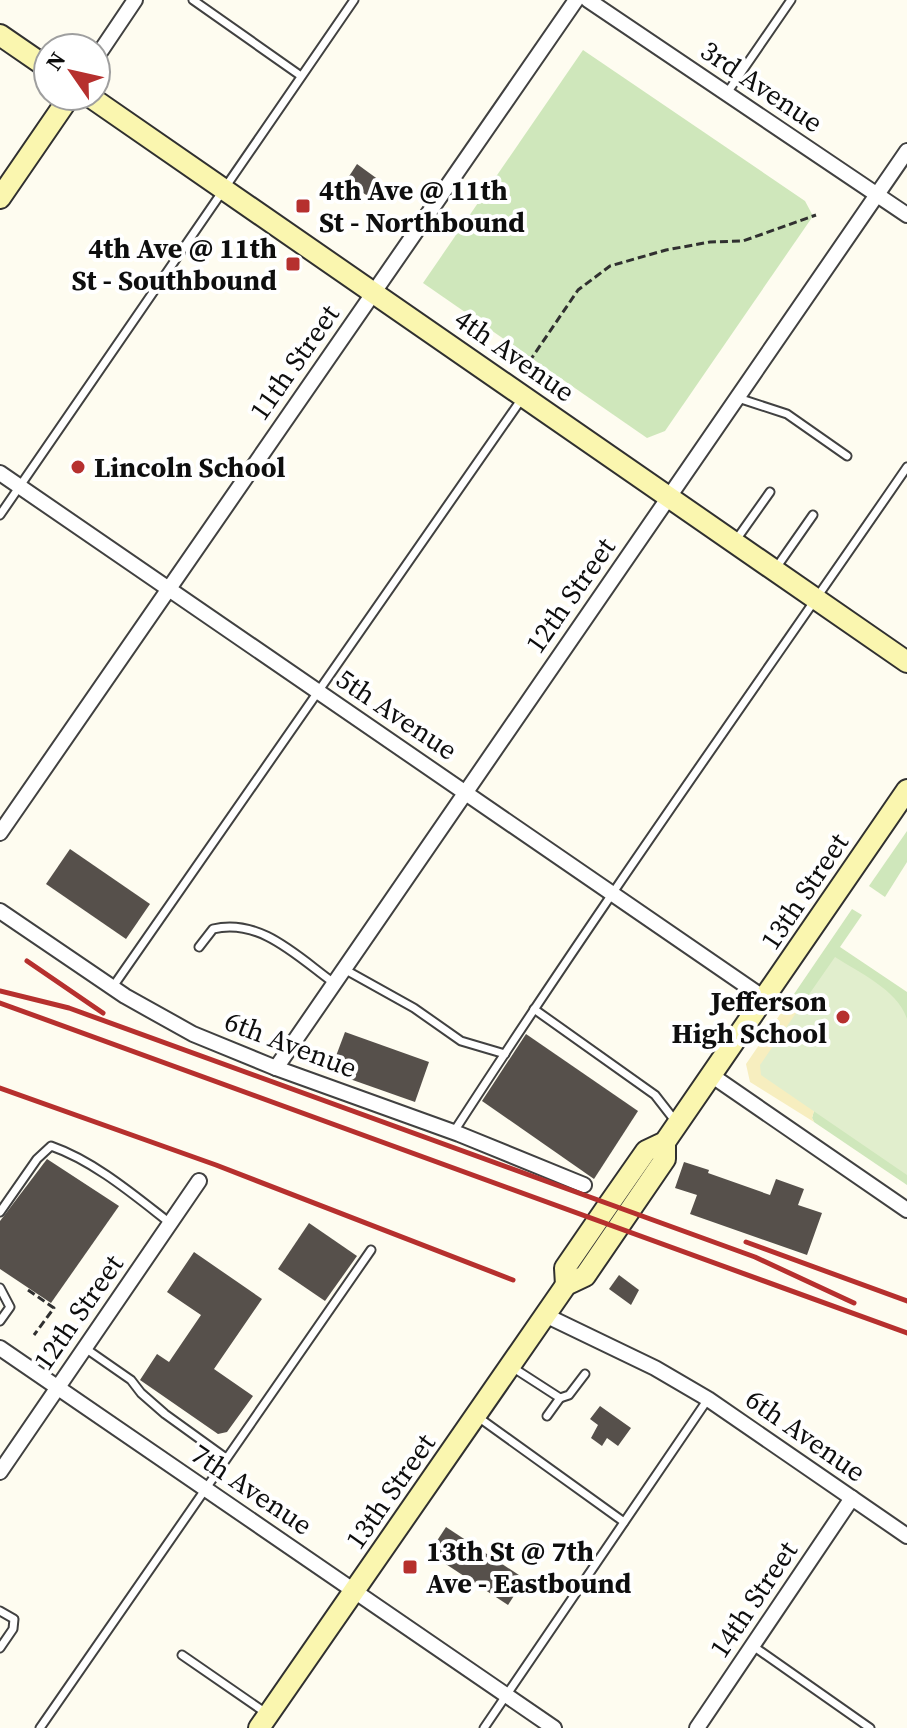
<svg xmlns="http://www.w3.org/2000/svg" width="907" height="1728" font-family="'Source Serif 4',serif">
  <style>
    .green { fill: #cfe7bb }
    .sand { fill: #f7eebf }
    .pitch { fill: #e1eecd }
    .building { fill: #56504b }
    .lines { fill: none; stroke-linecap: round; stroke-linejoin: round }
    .lane-casing { stroke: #414141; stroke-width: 11 }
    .street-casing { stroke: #414141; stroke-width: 18 }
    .secondary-casing { stroke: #303030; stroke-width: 24 }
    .path { stroke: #303030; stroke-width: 3; stroke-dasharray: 8 4; stroke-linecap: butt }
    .lane { stroke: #fff; stroke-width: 7 }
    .street { stroke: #fff; stroke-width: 14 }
    .secondary { stroke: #faf6af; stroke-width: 20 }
    .rail { stroke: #b6302e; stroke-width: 5 }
    .poi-dot { fill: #b6302e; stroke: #fff; stroke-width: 3 }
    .labels { text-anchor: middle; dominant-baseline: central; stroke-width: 8; stroke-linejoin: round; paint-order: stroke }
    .street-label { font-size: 28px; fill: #0e0e0e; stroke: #fff }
    .poi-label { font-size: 28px; font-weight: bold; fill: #0e0e0e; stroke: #fff; text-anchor: start }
  </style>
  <rect width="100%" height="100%" fill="#fefcf0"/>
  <g class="green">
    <path d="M 583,50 L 805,201 L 813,216 L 665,431 L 647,438 L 423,283 Z"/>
    <path d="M 907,831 L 907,862 L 885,897 L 869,886 Z"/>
    <path d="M 852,909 L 862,915 L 840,947 L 907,992 L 907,1185 L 814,1122 L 812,1118 L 815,1107 L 818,1008 L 792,997 Z"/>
  </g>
  <path class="sand" d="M 792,997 L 818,1008 L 815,1107 L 812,1118 L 814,1122 L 750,1082 L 746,1064 Z"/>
  <path class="pitch" d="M 835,957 C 858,972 898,990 907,1019 L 907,1175 L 761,1075 L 760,1065 Z"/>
  <g class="building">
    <path d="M 357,164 L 383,183 L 372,199 L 346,181 Z"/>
    <path d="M 70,849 L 150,904 L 126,939 L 46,884 Z"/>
    <path d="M 345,1032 L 429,1062 L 415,1102 L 330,1072 Z"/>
    <path d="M 526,1034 L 638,1111 L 594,1179 L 482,1101 Z"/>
    <path d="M 47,1159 L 119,1206 L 51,1303 L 0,1269 L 0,1221 Z"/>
    <path d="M 684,1162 L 709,1170 L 708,1173 L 770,1195 L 776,1179 L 804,1189 L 798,1205 L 822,1213 L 807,1255 L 690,1214 L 697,1195 L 675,1188 Z"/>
    <path d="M 309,1223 L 357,1256 L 325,1301 L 278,1269 Z"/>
    <path d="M 194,1252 L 262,1299 L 214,1369 L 253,1396 L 227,1432 L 218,1434 L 140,1380 L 157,1354 L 169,1362 L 201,1315 L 167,1292 Z"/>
    <path d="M 619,1275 L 639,1290 L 631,1305 L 609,1289 Z"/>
    <path d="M 600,1406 L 631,1428 L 618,1446 L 607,1438 L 602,1446 L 591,1438 L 598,1425 L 590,1419 Z"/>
    <path d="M 446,1527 L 525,1579 L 508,1605 L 429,1553 Z"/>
  </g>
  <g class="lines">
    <defs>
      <g id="lane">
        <path d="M 193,0 L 301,76"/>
        <path d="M 727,93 L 791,0"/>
        <path d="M 738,398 L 787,414 L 847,456"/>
        <path d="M 0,515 L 354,0"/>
        <path d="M 736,540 L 770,492"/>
        <path d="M 776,568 L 813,515"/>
        <path d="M 199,947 L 213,929 C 260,917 299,958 334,983"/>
        <path d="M 344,969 L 414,1008 L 461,1041 L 505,1054"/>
        <path d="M 112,988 L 523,397"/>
        <path d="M 534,1009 L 655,1095 L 676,1122"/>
        <path d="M 453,1133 C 599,907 755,688 907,467"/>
        <path d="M 0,1212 L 37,1159 L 51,1146 C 94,1161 134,1195 170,1223"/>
        <path d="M 0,1288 L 10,1307 L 0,1321"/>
        <path d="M 85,1348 L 131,1380 L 141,1393 L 165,1414 L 226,1458"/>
        <path d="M 512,1367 L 560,1398 L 569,1395 L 585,1374"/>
        <path d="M 547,1416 L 560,1398"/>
        <path d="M 478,1417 L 624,1522"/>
        <path d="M 0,1611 L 14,1619 L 13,1629 L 0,1648"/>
        <path d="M 753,1646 L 870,1728"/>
        <path d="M 182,1655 L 266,1713"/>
        <path d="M 40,1728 L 371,1250"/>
        <path d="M 484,1728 L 708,1399"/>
      </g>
      <g id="street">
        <path d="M 588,0 L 907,215"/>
        <path d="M 96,58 L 135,0"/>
        <path d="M 0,473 L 764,998"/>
        <path d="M 0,833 L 576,0"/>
        <path d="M 0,911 L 125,996 L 193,1034 L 276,1068 L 459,1134 L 584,1185"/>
        <path d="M 276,1068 L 907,151"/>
        <path d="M 711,1075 L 907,1210"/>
        <path d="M 545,1315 L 655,1368 L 708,1399 L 907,1536"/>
        <path d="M 0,1348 L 554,1728"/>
        <path d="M 0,1472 L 199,1181"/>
        <path d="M 697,1728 L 852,1498"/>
      </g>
      <g id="secondary">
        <path d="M 0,35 L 48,68"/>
        <path d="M 89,96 L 907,662"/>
        <path d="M 0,198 L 70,96"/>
        <path d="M 566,1285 L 565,1268 L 609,1204 L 646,1151 L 665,1142 L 907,790"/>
        <path d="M 259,1728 L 566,1285 L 585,1276 L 665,1159 L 665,1142"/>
      </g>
    </defs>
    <use href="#lane" class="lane-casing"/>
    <use href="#street" class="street-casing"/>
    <use href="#secondary" class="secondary-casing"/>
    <g class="path">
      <path d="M 529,362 L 578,290 L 610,266 L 666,250 L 710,242 L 743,241 L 816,215"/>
      <path d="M 28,1290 L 54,1308 L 34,1335"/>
    </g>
    <use href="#lane" class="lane"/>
    <use href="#street" class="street"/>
    <use href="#secondary" class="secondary"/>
    <g class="rail">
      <path d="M 27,961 L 103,1013"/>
      <path d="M 0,991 L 69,1008 L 755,1257 L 854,1303"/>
      <path d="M 0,1003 L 907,1333"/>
      <path d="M 0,1088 L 216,1165 L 513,1280"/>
      <path d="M 746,1242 L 907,1301"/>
    </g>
  </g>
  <g class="poi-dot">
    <rect x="295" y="198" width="16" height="16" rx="4"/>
    <rect x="285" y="256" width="16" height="16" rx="4"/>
    <circle cx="78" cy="467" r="8"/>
    <circle cx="843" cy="1017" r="8"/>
    <rect x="402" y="1559" width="16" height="16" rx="4"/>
  </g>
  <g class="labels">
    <g class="street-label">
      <text transform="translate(762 86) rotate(34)">3rd Avenue</text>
      <text transform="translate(515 355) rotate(35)">4th Avenue</text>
      <text transform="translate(294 362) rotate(-55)">11th Street</text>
      <text transform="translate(570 595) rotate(-55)">12th Street</text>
      <text transform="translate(397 714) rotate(34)">5th Avenue</text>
      <text transform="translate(804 891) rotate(-56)">13th Street</text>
      <text transform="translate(291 1044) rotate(21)">6th Avenue</text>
      <text transform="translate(78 1312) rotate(-55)">12th Street</text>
      <text transform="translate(806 1435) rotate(35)">6th Avenue</text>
      <text transform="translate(252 1489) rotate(34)">7th Avenue</text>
      <text transform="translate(390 1491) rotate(-55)">13th Street</text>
      <text transform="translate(753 1599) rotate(-56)">14th Street</text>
    </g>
    <g class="poi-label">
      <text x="319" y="190">4th Ave @ 11th<tspan x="319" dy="32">St - Northbound</tspan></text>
      <text x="277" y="248" text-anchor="end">4th Ave @ 11th<tspan x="277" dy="32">St - Southbound</tspan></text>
      <text x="94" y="467">Lincoln School</text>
      <text x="827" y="1001" text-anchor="end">Jefferson<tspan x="827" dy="32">High School</tspan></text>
      <text x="426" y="1551">13th St @ 7th<tspan x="426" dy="32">Ave - Eastbound</tspan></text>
    </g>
  </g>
  <g transform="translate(72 72) rotate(304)"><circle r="38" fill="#ffffff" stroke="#9f9f9f" stroke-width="2"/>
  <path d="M0-6L14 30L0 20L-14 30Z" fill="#b6302e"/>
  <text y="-12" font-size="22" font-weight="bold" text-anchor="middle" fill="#0e0e0e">N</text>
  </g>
</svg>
